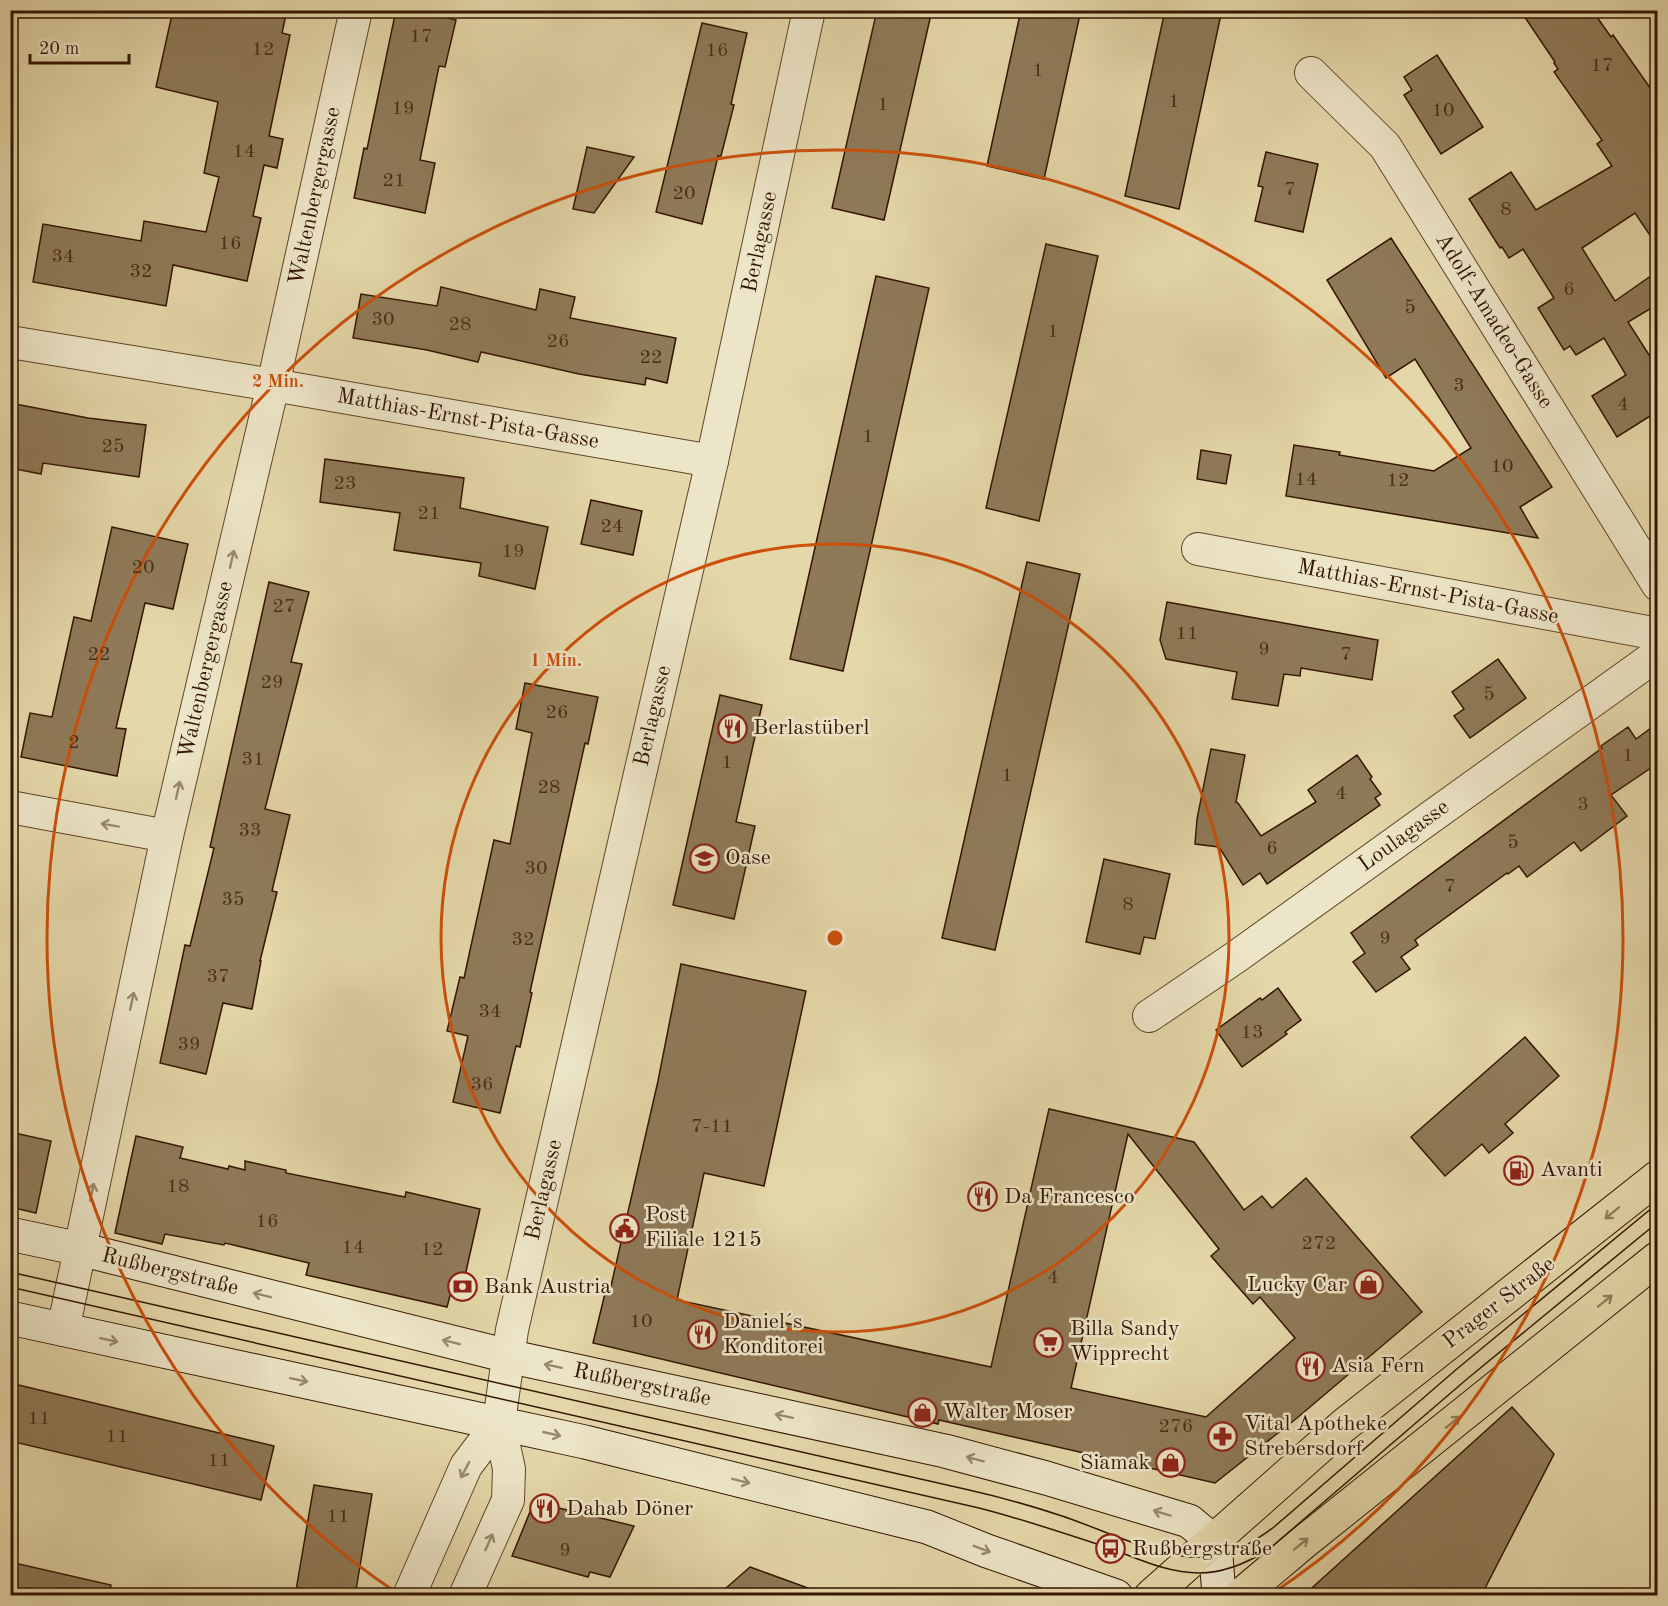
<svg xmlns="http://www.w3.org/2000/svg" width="1668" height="1606" font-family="'Old Standard TT',serif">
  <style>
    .building { fill: #8f7a58; stroke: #331600; stroke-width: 1.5; fill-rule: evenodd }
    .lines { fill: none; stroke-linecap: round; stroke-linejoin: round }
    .street-casing { stroke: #5f462a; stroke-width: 34 }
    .secondary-casing { stroke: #331600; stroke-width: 35 }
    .primary-casing { stroke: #331600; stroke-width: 35 }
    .street { stroke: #ede5c7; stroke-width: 32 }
    .secondary { stroke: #ede5c7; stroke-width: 33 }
    .primary { stroke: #e4d7a9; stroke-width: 33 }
    .tram { stroke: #331600; stroke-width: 1.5 }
    .oneway { stroke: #99886d }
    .oneway2 { stroke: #94805d }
    .ring { fill: none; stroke: #cd4f0a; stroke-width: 3 }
    .labels { text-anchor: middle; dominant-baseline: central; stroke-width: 5; stroke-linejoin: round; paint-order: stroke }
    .number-label { font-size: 20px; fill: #4a2f16 }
    .street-label { font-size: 22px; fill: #331600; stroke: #ede5c7 }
    .poi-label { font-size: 22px; fill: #331600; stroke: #ede5c7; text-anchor: start }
    .centre { fill: #cd4f0a; stroke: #ede5c7; stroke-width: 3 }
    .ring-label { font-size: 18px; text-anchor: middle; font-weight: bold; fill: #cd4f0a; stroke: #ede5c7; stroke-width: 5; stroke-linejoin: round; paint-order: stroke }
  </style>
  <rect width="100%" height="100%" fill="#e4d7a9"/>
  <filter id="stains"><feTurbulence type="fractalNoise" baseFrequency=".00333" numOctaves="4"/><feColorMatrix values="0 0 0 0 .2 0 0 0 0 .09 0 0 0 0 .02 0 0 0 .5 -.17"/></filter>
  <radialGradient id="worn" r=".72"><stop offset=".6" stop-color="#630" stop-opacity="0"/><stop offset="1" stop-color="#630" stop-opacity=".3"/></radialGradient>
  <g class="building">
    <path d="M 173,10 L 287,10 L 282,33 L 290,35 L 269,136 L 283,139 L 277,168 L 264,165 L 253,216 L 261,218 L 247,281 L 173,265 L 166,306 L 33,282 L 43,224 L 141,241 L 144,221 L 206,232 L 219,177 L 204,173 L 218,102 L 156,87 Z"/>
    <path d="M 396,10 L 416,10 L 456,20 L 445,67 L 439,66 L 420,160 L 435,163 L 425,213 L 354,198 L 364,148 L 367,149 Z"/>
    <path d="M 877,10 L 932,10 L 884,220 L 832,208 Z"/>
    <path d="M 1021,10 L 1081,10 L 1044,179 L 987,166 Z"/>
    <path d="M 1165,10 L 1222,10 L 1179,209 L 1125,196 Z"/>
    <path d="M 1520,10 L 1592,10 L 1611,37 L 1613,35 L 1658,99 L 1658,247 L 1635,213 L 1582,248 L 1615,301 L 1658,271 L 1658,304 L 1628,322 L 1658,369 L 1658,411 L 1617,437 L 1592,396 L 1626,375 L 1604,338 L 1576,355 L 1570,346 L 1564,350 L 1538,308 L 1554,298 L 1523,249 L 1509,258 L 1502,247 L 1500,248 L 1469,199 L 1511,172 L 1536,210 L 1612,166 L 1597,144 L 1602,140 L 1554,72 L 1558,69 L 1554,63 L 1555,62 Z"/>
    <path d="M 702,23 L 747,33 L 731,104 L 734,105 L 721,156 L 718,156 L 702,224 L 656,212 Z"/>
    <path d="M 1437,55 L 1483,127 L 1441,154 L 1404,95 L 1412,90 L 1404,77 Z"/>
    <path d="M 587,147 L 634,157 L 594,213 L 573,209 Z"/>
    <path d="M 1266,152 L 1318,164 L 1303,232 L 1255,221 L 1263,187 L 1258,186 Z"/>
    <path d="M 1391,238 L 1552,487 L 1520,507 L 1538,538 L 1286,496 L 1294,445 L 1340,452 L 1339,455 L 1434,471 L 1471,448 L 1415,359 L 1386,378 L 1327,280 Z"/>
    <path d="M 1046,244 L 1098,256 L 1039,521 L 986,508 Z"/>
    <path d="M 876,276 L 929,288 L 843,671 L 790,659 Z"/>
    <path d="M 441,287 L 536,310 L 540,289 L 575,297 L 570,318 L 676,338 L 667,383 L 646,378 L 645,385 L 579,374 L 481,352 L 478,362 L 427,350 L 353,338 L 361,294 L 437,306 Z"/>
    <path d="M 10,403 L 88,418 L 146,425 L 139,477 L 43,463 L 41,474 L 10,468 Z"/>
    <path d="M 1201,450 L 1231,455 L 1226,484 L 1197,479 Z"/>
    <path d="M 325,459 L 464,478 L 460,508 L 548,527 L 535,589 L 479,576 L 481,563 L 394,550 L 400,513 L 320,502 Z"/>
    <path d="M 591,500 L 642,511 L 633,555 L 581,544 Z"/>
    <path d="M 112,527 L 188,544 L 173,609 L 145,603 L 116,728 L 126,729 L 117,776 L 21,757 L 30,713 L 52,717 L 74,617 L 91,621 Z"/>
    <path d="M 1027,562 L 1080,574 L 995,950 L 942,938 Z"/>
    <path d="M 269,582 L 309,592 L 291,662 L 302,664 L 265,809 L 290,815 L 272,891 L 277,892 L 260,961 L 261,961 L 252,1009 L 223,1003 L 206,1074 L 160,1063 L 185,945 L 190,946 L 214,848 L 210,847 Z"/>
    <path d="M 1167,602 L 1378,640 L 1372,680 L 1301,668 L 1300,676 L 1284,674 L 1278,706 L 1232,699 L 1237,672 L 1166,659 L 1160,640 Z"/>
    <path d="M 1498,659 L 1526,698 L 1470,738 L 1454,716 L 1464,709 L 1452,692 Z"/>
    <path d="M 525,683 L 598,697 L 588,744 L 585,743 L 530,992 L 532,993 L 520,1047 L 516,1046 L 500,1113 L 453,1102 L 468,1036 L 447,1031 L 460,977 L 464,978 L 494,840 L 510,844 L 532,733 L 516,729 Z"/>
    <path d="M 720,695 L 762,705 L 736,822 L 755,826 L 734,919 L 673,905 Z"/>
    <path d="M 1658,723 L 1658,763 L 1611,795 L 1627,816 L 1581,851 L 1574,842 L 1527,877 L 1519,866 L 1508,874 L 1507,873 L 1415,940 L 1418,945 L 1401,957 L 1410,969 L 1376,992 L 1353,962 L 1365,953 L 1351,933 L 1602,748 L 1601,746 L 1628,727 L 1636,739 Z"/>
    <path d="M 1211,749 L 1245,755 L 1236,802 L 1238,803 L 1261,836 L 1316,802 L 1308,790 L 1357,755 L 1372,777 L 1370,779 L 1381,794 L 1375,798 L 1380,805 L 1267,884 L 1260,873 L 1243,885 L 1219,847 L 1195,844 L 1197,819 Z"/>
    <path d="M 1104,859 L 1170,874 L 1155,939 L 1144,937 L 1140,954 L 1086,942 Z"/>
    <path d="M 681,964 L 806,991 L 764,1186 L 704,1173 L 677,1300 L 991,1367 L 1049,1109 L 1194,1142 L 1244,1210 L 1262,1196 L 1272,1208 L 1306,1178 L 1422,1312 L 1297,1418 L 1215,1483 L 939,1420 L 938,1424 L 593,1343 L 607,1285 L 611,1286 L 658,1081 ZM 1128,1134 L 1219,1249 L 1211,1256 L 1253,1304 L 1260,1297 L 1295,1338 L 1206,1417 L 1071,1388 Z"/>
    <path d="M 1278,988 L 1301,1020 L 1285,1032 L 1287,1034 L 1242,1067 L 1216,1030 L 1260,998 L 1262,1000 Z"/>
    <path d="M 1525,1037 L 1559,1076 L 1505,1124 L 1513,1133 L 1489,1153 L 1482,1144 L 1445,1176 L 1411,1137 Z"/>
    <path d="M 10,1132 L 51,1141 L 36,1213 L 10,1207 Z"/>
    <path d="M 136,1136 L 183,1147 L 180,1158 L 228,1169 L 229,1166 L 245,1170 L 245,1161 L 286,1170 L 286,1173 L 405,1197 L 406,1192 L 480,1209 L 461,1294 L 451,1292 L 447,1307 L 306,1275 L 309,1263 L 225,1243 L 224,1245 L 165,1234 L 162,1244 L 115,1233 Z"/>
    <path d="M 10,1383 L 274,1446 L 261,1500 L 10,1441 Z"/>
    <path d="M 1512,1407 L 1554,1454 L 1481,1596 L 1303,1596 Z"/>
    <path d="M 314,1485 L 372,1494 L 355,1596 L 295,1596 Z"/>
    <path d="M 534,1502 L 634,1526 L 610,1577 L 590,1572 L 588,1577 L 512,1556 Z"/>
    <path d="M 10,1562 L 111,1585 L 110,1596 L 10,1596 Z"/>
    <path d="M 750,1567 L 819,1592 L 819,1596 L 717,1596 Z"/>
  </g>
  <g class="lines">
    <defs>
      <g id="street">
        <path d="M 1311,73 L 1385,146 L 1658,585"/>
        <path d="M 10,342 L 273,385 L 712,461"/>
        <path d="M 1198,549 L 1658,634"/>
        <path d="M 10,807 L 167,836"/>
        <path d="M 1149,1016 L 1236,957 L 1658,654"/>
        <path d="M 63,1330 L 167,836 L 273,385 L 356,10"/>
        <path d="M 409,1596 L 466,1466 L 499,1422"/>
        <path d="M 465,1596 L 508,1500 L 509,1469 L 499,1422 L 512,1330 L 712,461 L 809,10"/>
      </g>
      <g id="secondary">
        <path d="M 10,1234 L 80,1249 L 508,1356 L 945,1451 L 1046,1478 L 1189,1521 L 1212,1540 L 1216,1556 L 1219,1596"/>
        <path d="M 10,1318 L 585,1442 L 927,1527 L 987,1551 L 1116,1596"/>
      </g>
      <g id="primary">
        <path d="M 1151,1596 L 1343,1426 L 1658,1177"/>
        <path d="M 1240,1596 L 1304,1542 L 1658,1258"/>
      </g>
    </defs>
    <use href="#street" class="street-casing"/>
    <use href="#secondary" class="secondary-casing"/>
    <use href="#primary" class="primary-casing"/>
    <use href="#street" class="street"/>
    <use href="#secondary" class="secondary"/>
    <use href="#primary" class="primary"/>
    <g class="tram">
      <path d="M 10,1272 L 969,1490 C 1000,1497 1032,1506 1062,1516 C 1105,1530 1163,1561 1208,1557 C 1233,1555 1255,1541 1274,1527 L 1458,1368 L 1658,1203"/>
      <path d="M 10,1287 L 979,1508 C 1022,1519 1064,1533 1106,1547 C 1137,1558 1166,1573 1199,1573 C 1224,1573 1247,1563 1268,1550 L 1467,1379 L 1658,1222"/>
    </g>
  </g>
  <defs><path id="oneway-shaft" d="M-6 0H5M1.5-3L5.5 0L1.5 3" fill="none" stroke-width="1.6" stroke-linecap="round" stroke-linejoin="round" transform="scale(1.5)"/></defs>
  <g class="oneway">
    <use href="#oneway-shaft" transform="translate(232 559) rotate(-77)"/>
    <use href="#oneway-shaft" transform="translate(178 790) rotate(-77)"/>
    <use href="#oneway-shaft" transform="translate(110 825) rotate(-170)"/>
    <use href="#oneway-shaft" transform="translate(132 1001) rotate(-78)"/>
    <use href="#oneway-shaft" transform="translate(92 1192) rotate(-78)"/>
    <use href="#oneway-shaft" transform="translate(262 1295) rotate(-166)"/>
    <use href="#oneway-shaft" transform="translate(109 1340) rotate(12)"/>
    <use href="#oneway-shaft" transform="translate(451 1342) rotate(-166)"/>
    <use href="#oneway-shaft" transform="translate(553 1366) rotate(-168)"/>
    <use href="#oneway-shaft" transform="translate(299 1380) rotate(12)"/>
    <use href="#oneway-shaft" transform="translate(784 1416) rotate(-168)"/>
    <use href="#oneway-shaft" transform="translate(552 1434) rotate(13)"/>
    <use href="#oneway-shaft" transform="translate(975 1459) rotate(-165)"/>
    <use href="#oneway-shaft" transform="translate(465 1470) rotate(118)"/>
    <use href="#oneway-shaft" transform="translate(741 1481) rotate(14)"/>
    <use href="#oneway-shaft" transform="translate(1162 1513) rotate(-163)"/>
    <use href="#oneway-shaft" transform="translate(489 1542) rotate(-66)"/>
    <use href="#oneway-shaft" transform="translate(982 1549) rotate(21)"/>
  </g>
  <g class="oneway2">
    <use href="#oneway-shaft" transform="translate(1612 1213) rotate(141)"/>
    <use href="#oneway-shaft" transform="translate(1605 1301) rotate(-39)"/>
    <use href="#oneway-shaft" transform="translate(1453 1422) rotate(-39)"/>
    <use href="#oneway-shaft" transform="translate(1301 1544) rotate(-39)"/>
  </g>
  <g class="ring">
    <circle cx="835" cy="938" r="394"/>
    <path d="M400 1595A788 788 0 1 1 1270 1595"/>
  </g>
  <defs>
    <symbol id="restaurant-ring" viewBox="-11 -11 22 22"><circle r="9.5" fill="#ede5c7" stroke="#8f2418" stroke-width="1.5"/><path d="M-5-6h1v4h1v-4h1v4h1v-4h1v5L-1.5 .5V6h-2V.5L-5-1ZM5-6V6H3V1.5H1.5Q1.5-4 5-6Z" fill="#8f2418"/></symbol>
    <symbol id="school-ring" viewBox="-11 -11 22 22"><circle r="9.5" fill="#ede5c7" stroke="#8f2418" stroke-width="1.5"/><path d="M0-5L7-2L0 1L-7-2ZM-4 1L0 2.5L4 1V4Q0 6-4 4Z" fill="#8f2418"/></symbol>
    <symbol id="fuel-ring" viewBox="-11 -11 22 22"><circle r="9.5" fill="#ede5c7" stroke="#8f2418" stroke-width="1.5"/><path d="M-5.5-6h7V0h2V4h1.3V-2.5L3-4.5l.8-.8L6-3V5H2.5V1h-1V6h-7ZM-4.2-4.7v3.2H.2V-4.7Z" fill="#8f2418"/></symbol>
    <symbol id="civic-ring" viewBox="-11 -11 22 22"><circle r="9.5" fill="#ede5c7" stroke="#8f2418" stroke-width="1.5"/><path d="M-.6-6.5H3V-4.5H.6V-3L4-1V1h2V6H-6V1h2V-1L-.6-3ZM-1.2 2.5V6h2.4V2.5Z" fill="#8f2418"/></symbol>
    <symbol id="shop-ring" viewBox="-11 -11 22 22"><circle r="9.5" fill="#ede5c7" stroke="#8f2418" stroke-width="1.5"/><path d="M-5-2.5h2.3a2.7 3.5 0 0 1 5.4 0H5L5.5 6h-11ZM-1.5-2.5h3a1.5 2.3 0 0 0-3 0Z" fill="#8f2418"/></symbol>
    <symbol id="bank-ring" viewBox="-11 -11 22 22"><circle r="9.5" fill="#ede5c7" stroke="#8f2418" stroke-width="1.5"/><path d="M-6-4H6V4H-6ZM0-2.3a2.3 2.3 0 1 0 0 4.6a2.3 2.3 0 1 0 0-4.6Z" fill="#8f2418"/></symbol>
    <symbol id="supermarket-ring" viewBox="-11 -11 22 22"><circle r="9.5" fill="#ede5c7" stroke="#8f2418" stroke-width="1.5"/><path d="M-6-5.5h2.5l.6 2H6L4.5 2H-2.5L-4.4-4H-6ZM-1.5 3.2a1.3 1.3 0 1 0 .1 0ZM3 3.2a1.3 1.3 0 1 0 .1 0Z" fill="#8f2418"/></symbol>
    <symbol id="pharmacy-ring" viewBox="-11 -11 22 22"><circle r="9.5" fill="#ede5c7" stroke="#8f2418" stroke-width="1.5"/><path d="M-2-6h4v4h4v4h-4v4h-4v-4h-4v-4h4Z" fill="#8f2418"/></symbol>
    <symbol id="bus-ring" viewBox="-11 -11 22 22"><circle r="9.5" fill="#ede5c7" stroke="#8f2418" stroke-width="1.5"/><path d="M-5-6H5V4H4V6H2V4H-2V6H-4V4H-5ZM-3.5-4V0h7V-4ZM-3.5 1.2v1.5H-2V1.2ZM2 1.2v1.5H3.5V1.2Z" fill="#8f2418"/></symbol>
  </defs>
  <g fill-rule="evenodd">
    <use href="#restaurant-ring" x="716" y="712" width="33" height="33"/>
    <use href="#school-ring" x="688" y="842" width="33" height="33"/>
    <use href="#fuel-ring" x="1502" y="1154" width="33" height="33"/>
    <use href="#restaurant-ring" x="966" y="1180" width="33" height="33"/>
    <use href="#civic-ring" x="608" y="1212" width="33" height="33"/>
    <use href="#shop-ring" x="1352" y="1268" width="33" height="33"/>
    <use href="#bank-ring" x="446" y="1270" width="33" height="33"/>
    <use href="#restaurant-ring" x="686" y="1318" width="33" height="33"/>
    <use href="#supermarket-ring" x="1032" y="1326" width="33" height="33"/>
    <use href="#restaurant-ring" x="1294" y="1350" width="33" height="33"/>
    <use href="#shop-ring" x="906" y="1396" width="33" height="33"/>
    <use href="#pharmacy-ring" x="1206" y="1420" width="33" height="33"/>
    <use href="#shop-ring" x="1154" y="1446" width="33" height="33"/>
    <use href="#restaurant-ring" x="528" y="1492" width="33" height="33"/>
    <use href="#bus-ring" x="1094" y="1532" width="33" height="33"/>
  </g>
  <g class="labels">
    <g class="number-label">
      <text x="421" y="37">17</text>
      <text x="263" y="50">12</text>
      <text x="717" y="51">16</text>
      <text x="1602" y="66">17</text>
      <text x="1038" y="71">1</text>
      <text x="1174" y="102">1</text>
      <text x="883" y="105">1</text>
      <text x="403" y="109">19</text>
      <text x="1443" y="111">10</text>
      <text x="244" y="152">14</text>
      <text x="394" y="181">21</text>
      <text x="1290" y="190">7</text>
      <text x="684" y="194">20</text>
      <text x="1506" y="210">8</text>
      <text x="230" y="244">16</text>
      <text x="63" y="257">34</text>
      <text x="141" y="272">32</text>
      <text x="1569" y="290">6</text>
      <text x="1410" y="308">5</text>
      <text x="383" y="320">30</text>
      <text x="460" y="325">28</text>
      <text x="1053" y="332">1</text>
      <text x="558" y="342">26</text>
      <text x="651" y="358">22</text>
      <text x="1459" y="386">3</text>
      <text x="1623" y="405">4</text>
      <text x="868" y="437">1</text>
      <text x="113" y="447">25</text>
      <text x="1502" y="467">10</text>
      <text x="1306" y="480">14</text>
      <text x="1398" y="481">12</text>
      <text x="345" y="484">23</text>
      <text x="429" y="514">21</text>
      <text x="612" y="527">24</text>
      <text x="513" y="552">19</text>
      <text x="143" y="568">20</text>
      <text x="284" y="607">27</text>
      <text x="1187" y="634">11</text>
      <text x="1264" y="650">9</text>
      <text x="99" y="655">22</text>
      <text x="1346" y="655">7</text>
      <text x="272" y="683">29</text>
      <text x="1489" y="695">5</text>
      <text x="557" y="713">26</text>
      <text x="74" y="743">2</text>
      <text x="1628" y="756">1</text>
      <text x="253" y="760">31</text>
      <text x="727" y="763">1</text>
      <text x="1007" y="776">1</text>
      <text x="549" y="788">28</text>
      <text x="1341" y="794">4</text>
      <text x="1583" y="805">3</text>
      <text x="250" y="831">33</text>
      <text x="1513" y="843">5</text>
      <text x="1272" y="849">6</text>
      <text x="536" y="869">30</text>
      <text x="1450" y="887">7</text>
      <text x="233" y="900">35</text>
      <text x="1128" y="905">8</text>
      <text x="1385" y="939">9</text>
      <text x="523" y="940">32</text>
      <text x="218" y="977">37</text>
      <text x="490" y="1012">34</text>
      <text x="1252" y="1033">13</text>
      <text x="189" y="1045">39</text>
      <text x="482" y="1085">36</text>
      <text x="712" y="1127">7-11</text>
      <text x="178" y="1187">18</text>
      <text x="267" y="1222">16</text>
      <text x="1319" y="1244">272</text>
      <text x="353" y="1248">14</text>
      <text x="432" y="1250">12</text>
      <text x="1053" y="1278">4</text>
      <text x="641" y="1322">10</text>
      <text x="39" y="1419">11</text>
      <text x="1176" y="1427">276</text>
      <text x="117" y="1437">11</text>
      <text x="219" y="1461">11</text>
      <text x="338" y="1517">11</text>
      <text x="565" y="1551">9</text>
    </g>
    <g class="street-label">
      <text transform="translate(315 196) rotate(-78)">Waltenbergergasse</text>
      <text transform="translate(760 242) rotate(-78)">Berlagasse</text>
      <text transform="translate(1494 321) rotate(58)">Adolf-Amadeo-Gasse</text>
      <text transform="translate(468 419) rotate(10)">Matthias-Ernst-Pista-Gasse</text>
      <text transform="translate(1428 592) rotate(11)">Matthias-Ernst-Pista-Gasse</text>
      <text transform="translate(206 670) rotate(-77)">Waltenbergergasse</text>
      <text transform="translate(653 716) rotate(-77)">Berlagasse</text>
      <text transform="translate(1404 836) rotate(-36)">Loulagasse</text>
      <text transform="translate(544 1190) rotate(-77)">Berlagasse</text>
      <text transform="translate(170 1272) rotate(14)">Rußbergstraße</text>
      <text transform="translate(1499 1303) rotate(-38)">Prager Straße</text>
      <text transform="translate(642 1385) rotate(12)">Rußbergstraße</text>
    </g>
    <g class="poi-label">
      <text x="753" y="728">Berlastüberl</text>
      <text x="725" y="858">Oase</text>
      <text x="1540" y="1170">Avanti</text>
      <text x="1004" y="1197">Da Francesco</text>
      <text x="645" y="1215">Post<tspan x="645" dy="25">Filiale 1215</tspan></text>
      <text x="1347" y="1285" text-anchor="end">Lucky Car</text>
      <text x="484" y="1287">Bank Austria</text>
      <text x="723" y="1322">Daniel´s<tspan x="723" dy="25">Konditorei</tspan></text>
      <text x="1070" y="1329">Billa Sandy<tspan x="1070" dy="25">Wipprecht</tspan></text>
      <text x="1331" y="1366">Asia Fern</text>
      <text x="943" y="1412">Walter Moser</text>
      <text x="1244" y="1424">Vital Apotheke<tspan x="1244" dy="25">Strebersdorf</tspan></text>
      <text x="1150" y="1463" text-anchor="end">Siamak</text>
      <text x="566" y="1509">Dahab Döner</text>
      <text x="1132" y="1549">Rußbergstraße</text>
    </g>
  </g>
  <circle cx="835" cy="938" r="9" class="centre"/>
  <g class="ring-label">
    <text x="278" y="387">2 Min.</text>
    <text x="556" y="666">1 Min.</text>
  </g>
  <rect width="1668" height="1606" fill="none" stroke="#e4d7a9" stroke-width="36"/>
  <rect x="12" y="12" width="1644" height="1582" fill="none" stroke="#331600" stroke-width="3"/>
  <rect x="18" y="18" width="1632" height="1570" fill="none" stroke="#331600" stroke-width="1.5"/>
  <path d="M30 54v9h99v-9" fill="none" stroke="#331600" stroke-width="3"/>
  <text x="39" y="54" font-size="18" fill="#331600" stroke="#ede5c7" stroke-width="4.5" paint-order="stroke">20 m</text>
  <rect width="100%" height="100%" filter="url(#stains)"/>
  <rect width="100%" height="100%" fill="url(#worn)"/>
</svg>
